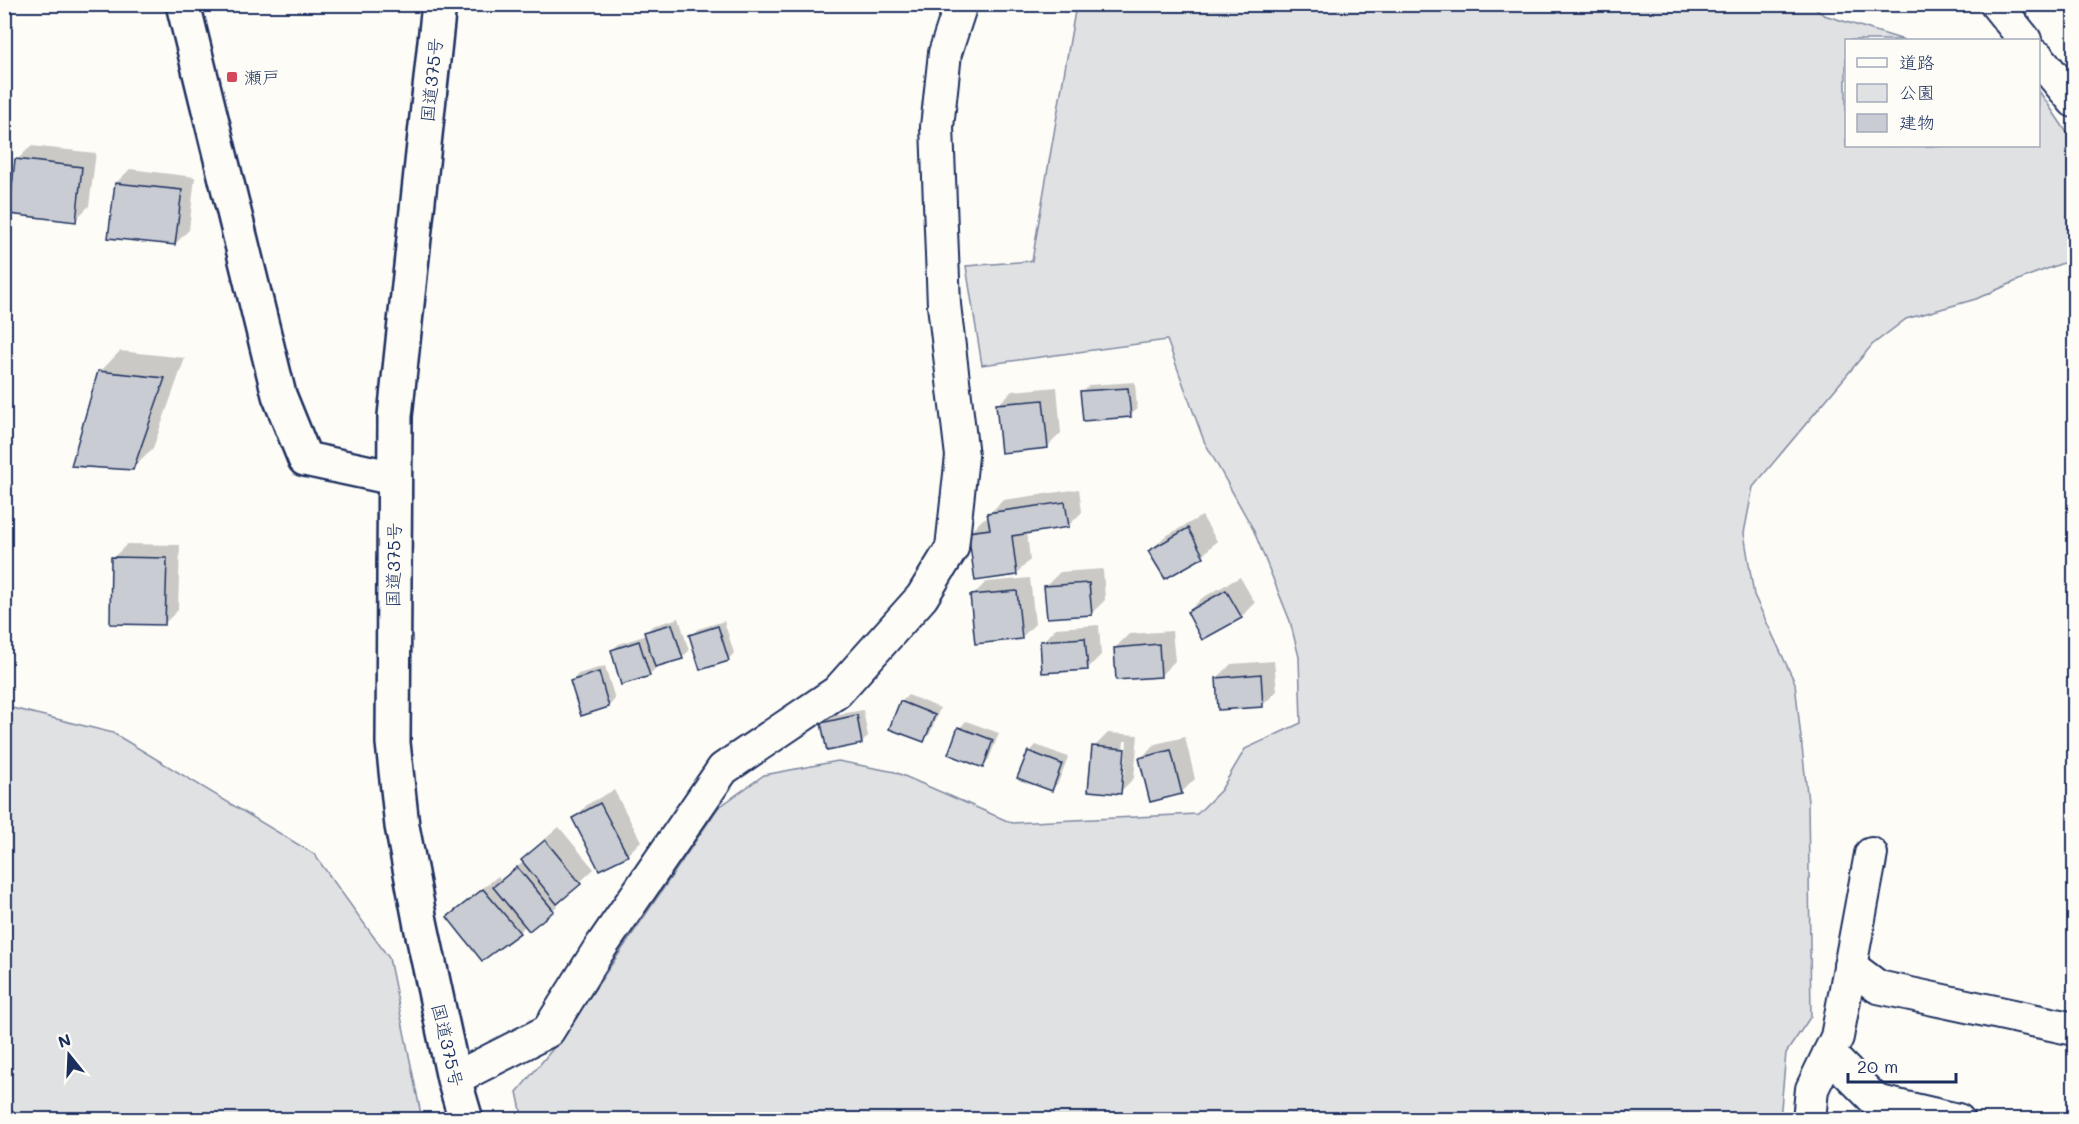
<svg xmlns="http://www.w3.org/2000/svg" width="2079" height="1124" font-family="Mali,'Klee One',sans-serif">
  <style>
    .green { fill: #e0e1e3; stroke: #7e88a0; stroke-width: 1.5 }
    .shadow { fill: #0003; fill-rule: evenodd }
    .building { fill: #c9ccd3; stroke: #1b2f5e; stroke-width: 1.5 }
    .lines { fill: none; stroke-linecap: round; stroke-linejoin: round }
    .street-casing { stroke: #1b2f5e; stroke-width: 36 }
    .secondary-casing { stroke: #1b2f5e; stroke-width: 38 }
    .highway-casing { stroke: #1b2f5e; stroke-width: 38 }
    .street { stroke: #fdfcf7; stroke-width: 32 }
    .secondary { stroke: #fdfcf7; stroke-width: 33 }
    .highway { stroke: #fdfcf7; stroke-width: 33 }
    .poi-dot { fill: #d1495b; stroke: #fdfcf7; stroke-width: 2 }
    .labels { text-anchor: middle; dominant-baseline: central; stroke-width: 4.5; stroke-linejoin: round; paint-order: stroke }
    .poi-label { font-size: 18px; fill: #1b2f5e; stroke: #fdfcf7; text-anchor: start }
    .street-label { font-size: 18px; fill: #1b2f5e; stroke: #fdfcf7 }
  </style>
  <rect width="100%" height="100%" fill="#fdfcf7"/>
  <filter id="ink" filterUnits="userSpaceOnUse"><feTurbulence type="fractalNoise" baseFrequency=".0167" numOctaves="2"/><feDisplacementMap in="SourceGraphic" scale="12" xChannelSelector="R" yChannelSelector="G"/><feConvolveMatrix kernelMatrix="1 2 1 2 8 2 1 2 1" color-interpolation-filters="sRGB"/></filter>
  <g filter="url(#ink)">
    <g class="green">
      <path d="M 1076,5 L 1810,5 L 1824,15 L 1904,40 L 1846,40 L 1846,146 L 2038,146 L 2039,91 L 2074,143 L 2074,259 L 2028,276 L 1976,299 L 1906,319 L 1872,345 L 1753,487 L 1744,533 L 1754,595 L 1795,683 L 1808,802 L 1811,1016 L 1786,1053 L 1780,1119 L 523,1120 L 517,1092 L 561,1039 L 718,808 L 764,775 L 838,761 L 895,772 L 1012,823 L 1197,814 L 1221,790 L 1245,749 L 1301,723 L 1299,657 L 1290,621 L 1253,529 L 1204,441 L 1167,340 L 982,365 L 966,266 L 1032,261 Z"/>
      <path d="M 4,706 L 113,733 L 314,854 L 389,958 L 422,1119 L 5,1119 Z"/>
    </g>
    <g class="shadow">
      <path d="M 31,146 L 96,153 L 89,206 L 75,220 L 17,160 Z"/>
      <path d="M 130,169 L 195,177 L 189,230 L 175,244 L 116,183 Z"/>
      <path d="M 120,351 L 185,358 L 153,448 L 132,469 L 100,372 Z"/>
      <path d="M 1135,382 L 1137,409 L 1130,416 L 1082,392 L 1089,385 Z"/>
      <path d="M 1057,387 L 1061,433 L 1047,447 L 998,405 L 1012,391 Z"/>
      <path d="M 1079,489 L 1082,512 L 1068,526 L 1027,532 L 1030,560 L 1016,574 L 969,533 L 983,519 L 990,518 L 989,514 L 1003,500 Z"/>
      <path d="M 1202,516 L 1217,541 L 1203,555 L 1150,551 L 1164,537 Z"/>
      <path d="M 127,544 L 180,545 L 178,610 L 164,624 L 113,558 Z"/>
      <path d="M 1103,569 L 1105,600 L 1091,614 L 1046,586 L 1060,572 Z"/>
      <path d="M 1240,577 L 1255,603 L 1241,617 L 1188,612 L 1202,598 Z"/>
      <path d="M 1030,578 L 1035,624 L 1021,638 L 972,596 L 986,582 Z"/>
      <path d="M 679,618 L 689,651 L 682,657 L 655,665 L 656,668 L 649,675 L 612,650 L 619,644 L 647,635 L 646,633 L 652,626 Z"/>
      <path d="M 724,621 L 734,653 L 728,660 L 691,635 L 698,629 Z"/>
      <path d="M 1099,625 L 1101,655 L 1087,669 L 1042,642 L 1056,628 Z"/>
      <path d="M 1172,631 L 1175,661 L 1161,675 L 1115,648 L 1129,634 Z"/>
      <path d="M 1274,661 L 1277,691 L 1263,705 L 1217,678 L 1231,664 Z"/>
      <path d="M 605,666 L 615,699 L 609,706 L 572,681 L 578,674 Z"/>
      <path d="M 908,695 L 940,708 L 930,734 L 923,740 L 901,702 Z"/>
      <path d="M 863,710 L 868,736 L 862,743 L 823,723 L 829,716 Z"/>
      <path d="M 966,721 L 999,733 L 989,759 L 982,766 L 960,728 Z"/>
      <path d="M 1108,733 L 1138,735 L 1134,778 L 1120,792 L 1094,747 ZM 1124,741 L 1127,741 L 1124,779 L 1121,779 Z"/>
      <path d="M 1185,737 L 1195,779 L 1181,793 L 1141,758 L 1155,744 Z"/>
      <path d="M 1036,745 L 1068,757 L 1058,783 L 1051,789 L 1029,752 Z"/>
      <path d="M 614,790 L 641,841 L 627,855 L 574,818 L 588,804 Z"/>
      <path d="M 559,827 L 594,869 L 566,895 L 567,896 L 553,910 L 526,925 L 519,932 L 449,917 L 463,904 L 498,876 L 502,881 L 524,861 L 523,860 L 537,846 Z"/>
    </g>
    <g class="building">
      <path d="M 15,159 L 82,167 L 76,222 L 9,214 Z"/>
      <path d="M 115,183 L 182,190 L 175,245 L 108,238 Z"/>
      <path d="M 98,371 L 165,378 L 133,470 L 71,466 Z"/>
      <path d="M 1128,388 L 1131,417 L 1083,421 L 1080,391 Z"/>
      <path d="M 1043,400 L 1048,448 L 1001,453 L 996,404 Z"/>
      <path d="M 1065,502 L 1069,527 L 1012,536 L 1017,575 L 975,581 L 968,532 L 990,529 L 987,513 Z"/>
      <path d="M 1188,528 L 1204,557 L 1165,579 L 1148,551 Z"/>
      <path d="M 111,557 L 167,558 L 165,625 L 110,624 Z"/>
      <path d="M 1089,583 L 1092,615 L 1047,618 L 1044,586 Z"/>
      <path d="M 1226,590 L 1242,618 L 1202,640 L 1187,612 Z"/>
      <path d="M 1017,591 L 1022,639 L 975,644 L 970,595 Z"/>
      <path d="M 672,624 L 683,659 L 655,667 L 644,632 Z"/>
      <path d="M 718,626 L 729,661 L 700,670 L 689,635 Z"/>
      <path d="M 1085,638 L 1088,670 L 1042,673 L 1040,641 Z"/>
      <path d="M 639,641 L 650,676 L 621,685 L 611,650 Z"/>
      <path d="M 1159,644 L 1161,677 L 1116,680 L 1114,648 Z"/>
      <path d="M 599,672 L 609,707 L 581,716 L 570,681 Z"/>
      <path d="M 1261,674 L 1263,707 L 1218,710 L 1216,678 Z"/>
      <path d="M 900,701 L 935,715 L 924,742 L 889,729 Z"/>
      <path d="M 857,715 L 862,744 L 827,751 L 821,723 Z"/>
      <path d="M 958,727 L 993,740 L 983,768 L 948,754 Z"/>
      <path d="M 1092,746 L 1125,749 L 1121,794 L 1088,791 Z"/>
      <path d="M 1171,750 L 1182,794 L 1150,802 L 1139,758 Z"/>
      <path d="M 1028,751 L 1062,764 L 1052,791 L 1017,778 Z"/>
      <path d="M 600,803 L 628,856 L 599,870 L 572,818 Z"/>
      <path d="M 545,840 L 581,884 L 557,904 L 521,860 Z"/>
      <path d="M 517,867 L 554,911 L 529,931 L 493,887 Z"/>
      <path d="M 483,889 L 520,933 L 482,961 L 447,917 Z"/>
    </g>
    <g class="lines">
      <defs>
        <g id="street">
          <path d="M 1996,4 L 2025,40"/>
          <path d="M 2038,57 L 2074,101"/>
          <path d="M 1850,966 L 1878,987 L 2074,1029"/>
          <path d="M 1829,1054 L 1876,1101 L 1958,1120"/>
          <path d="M 454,1079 L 548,1031 L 598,951 L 723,769 L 837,692 L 922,597 L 952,548 L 962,456 L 944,305 L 937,127 L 945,53 L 961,4"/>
          <path d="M 1809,1120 L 1812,1089 L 1837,1037 L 1871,854"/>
        </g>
        <path id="secondary" d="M 183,4 L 279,395 L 305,459 L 394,478"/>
        <path id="highway" d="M 439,4 L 395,416 L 393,743 L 402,826 L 421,926 L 454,1079 L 466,1120"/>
      </defs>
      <use href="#street" class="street-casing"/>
      <use href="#secondary" class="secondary-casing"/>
      <use href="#highway" class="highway-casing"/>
      <use href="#street" class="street"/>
      <use href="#secondary" class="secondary"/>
      <use href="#highway" class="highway"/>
    </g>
  </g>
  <rect class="poi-dot" x="226" y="71" width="12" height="12" rx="3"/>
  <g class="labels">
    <g class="poi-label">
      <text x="244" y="77">瀬戸</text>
    </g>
    <g class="street-label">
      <text transform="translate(431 80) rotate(-84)">国道375号</text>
      <text transform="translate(393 565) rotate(-89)">国道375号</text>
      <text transform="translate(448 1045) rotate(77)">国道375号</text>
    </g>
  </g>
  <rect width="2079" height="1124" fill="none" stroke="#fdfcf7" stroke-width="24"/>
  <rect x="12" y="12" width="2055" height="1100" fill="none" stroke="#1b2f5e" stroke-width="2" filter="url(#ink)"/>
  <rect x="1845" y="39" width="195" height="108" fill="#fdfcf7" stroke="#a3aaba" stroke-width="1.5"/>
  <rect x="1857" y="58" width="30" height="9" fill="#fdfcf7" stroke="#a3aaba" stroke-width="1.5"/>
  <text x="1899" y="69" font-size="18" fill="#1b2f5e">道路</text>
  <rect x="1857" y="84" width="30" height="18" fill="#e0e1e3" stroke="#a3aaba" stroke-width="1.5"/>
  <text x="1899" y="99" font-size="18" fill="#1b2f5e">公園</text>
  <rect x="1857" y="114" width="30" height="18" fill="#c9ccd3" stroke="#a3aaba" stroke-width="1.5"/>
  <text x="1899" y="129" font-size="18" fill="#1b2f5e">建物</text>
  <g transform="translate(69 1055) rotate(342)" stroke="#fdfcf7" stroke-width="4.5" paint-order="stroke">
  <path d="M0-4.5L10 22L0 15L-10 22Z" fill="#1b2f5e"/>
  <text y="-9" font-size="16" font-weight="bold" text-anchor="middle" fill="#1b2f5e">N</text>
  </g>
  <path d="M1848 1073v9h108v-9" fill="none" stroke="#1b2f5e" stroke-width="3"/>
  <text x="1857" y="1073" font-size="18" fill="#1b2f5e" stroke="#fdfcf7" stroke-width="4.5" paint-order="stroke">20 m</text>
</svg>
